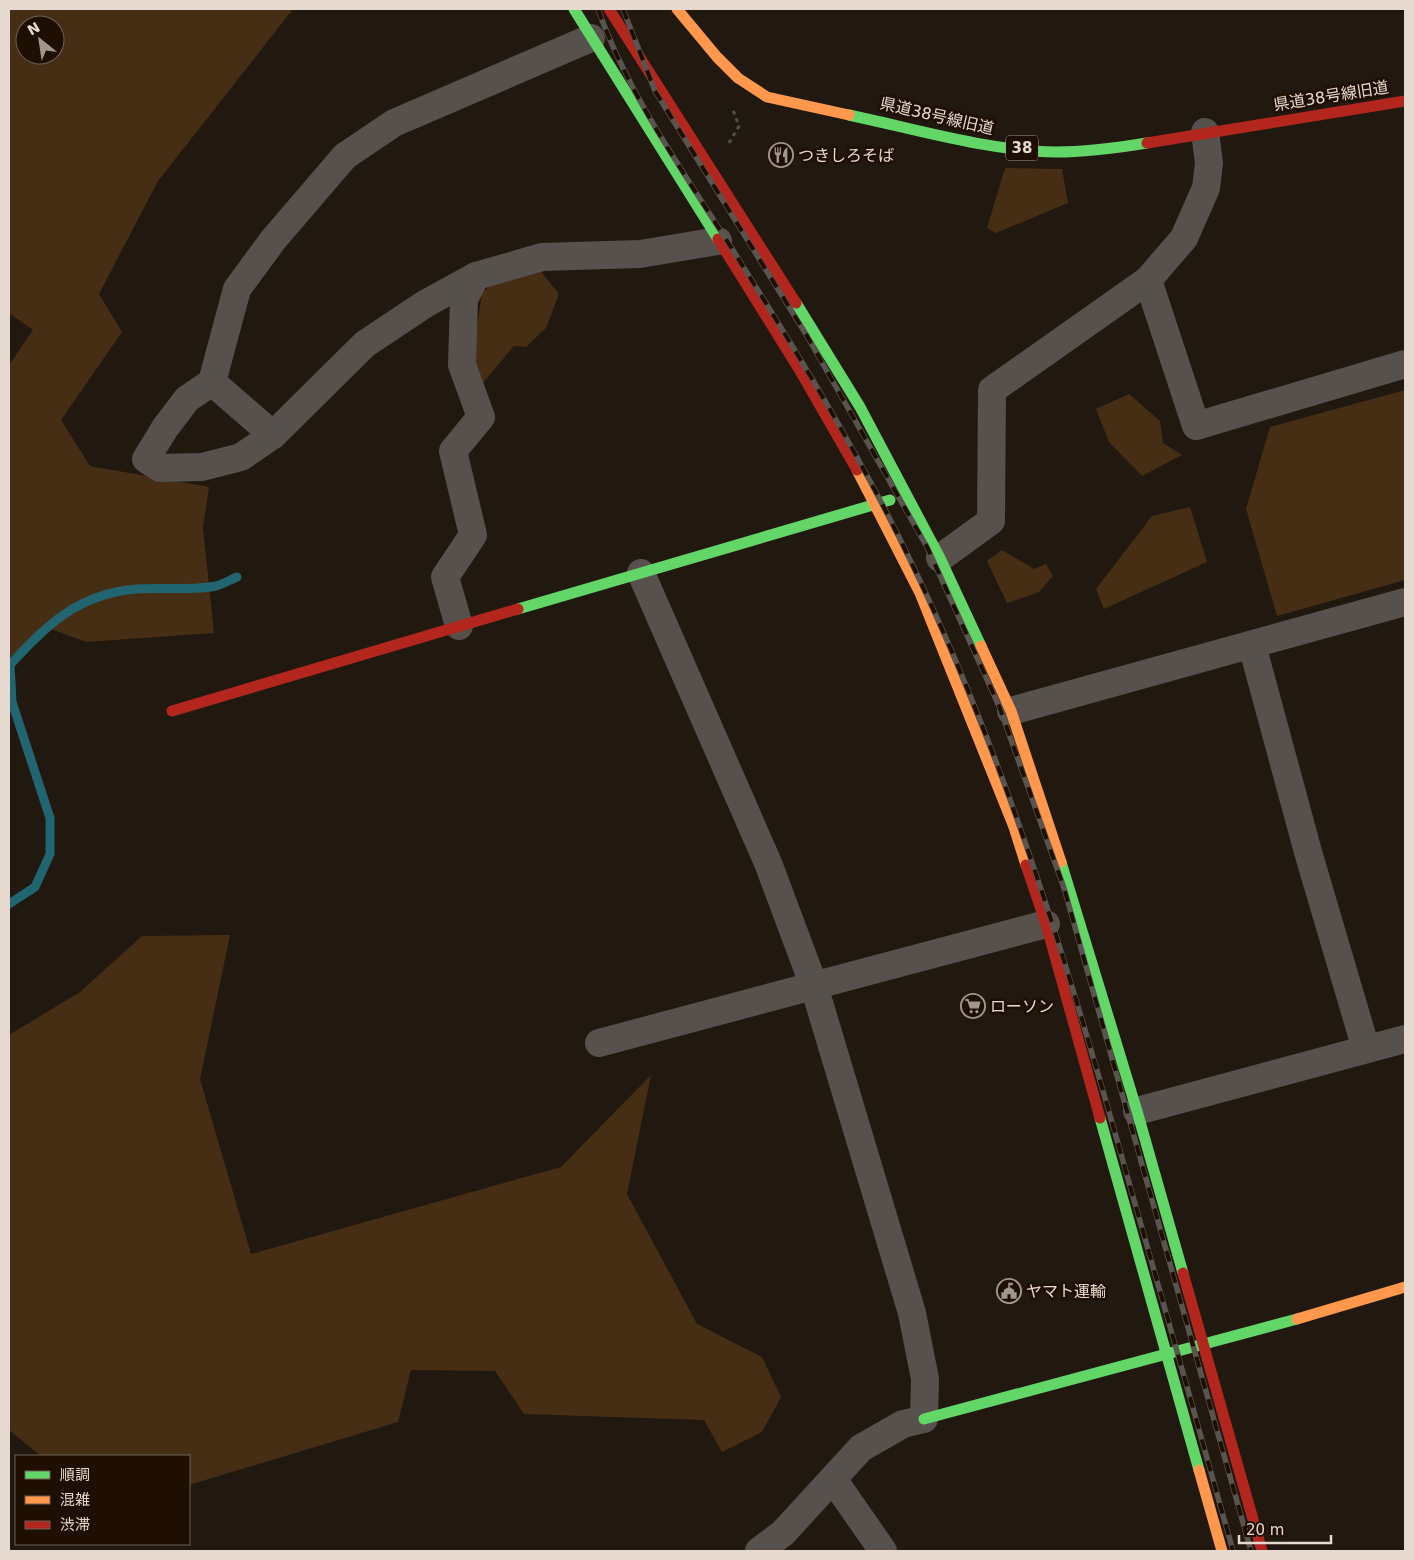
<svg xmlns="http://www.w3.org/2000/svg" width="1414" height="1560" font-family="'DejaVu Sans','Noto Sans JP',sans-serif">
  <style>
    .green { fill: #462e15; fill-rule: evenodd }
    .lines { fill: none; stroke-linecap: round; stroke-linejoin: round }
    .stream { stroke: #216571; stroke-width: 9 }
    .path { stroke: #534e4a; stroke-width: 3; stroke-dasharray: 4 4; stroke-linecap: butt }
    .street { stroke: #56514d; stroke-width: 28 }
    .fast { stroke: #63d668; stroke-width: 11 }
    .slow { stroke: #ff974d; stroke-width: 11 }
    .jam { stroke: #b3261e; stroke-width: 11 }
    .rail-casing { stroke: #59544f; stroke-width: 5.5 }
    .rail { stroke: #1e0f02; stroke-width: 4; stroke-dasharray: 11; stroke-linecap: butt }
    .labels { text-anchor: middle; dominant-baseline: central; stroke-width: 5; stroke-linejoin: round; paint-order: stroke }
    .shield { fill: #1e0f02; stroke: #aa9d92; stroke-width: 1 }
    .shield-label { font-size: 15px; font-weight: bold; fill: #e6dad0 }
    .street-label { font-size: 16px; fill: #e6dad0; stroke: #1e0f02 }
    .poi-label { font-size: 16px; fill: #e6dad0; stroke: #1e0f02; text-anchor: start }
  </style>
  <rect width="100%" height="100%" fill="#21180f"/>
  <g class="green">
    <path d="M 9,9 L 293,9 L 158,181 L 99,294 L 122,332 L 61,420 L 90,466 L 209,487 L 203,528 L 214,633 L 86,642 L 51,629 L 9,658 L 9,365 L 33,330 L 9,313 ZM 25,25 L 55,25 L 55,55 L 25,55 Z"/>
    <path d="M 1005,168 L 1062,169 L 1068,203 L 996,233 L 987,228 Z"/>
    <path d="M 539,269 L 559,294 L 546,328 L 526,347 L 514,346 L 482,384 L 471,366 L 482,293 L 497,279 Z"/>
    <path d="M 1405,390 L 1405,580 L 1277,616 L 1246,509 L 1270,427 Z"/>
    <path d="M 1129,394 L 1160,421 L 1163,443 L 1182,455 L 1142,476 L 1109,442 L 1096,409 Z"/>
    <path d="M 1190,507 L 1207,562 L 1104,609 L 1096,589 L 1152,516 Z"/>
    <path d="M 1002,550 L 1034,569 L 1046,564 L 1053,576 L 1039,592 L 1007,603 L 987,561 Z"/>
    <path d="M 230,935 L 200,1079 L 251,1254 L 561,1167 L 651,1075 L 627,1194 L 697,1324 L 762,1357 L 781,1397 L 762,1432 L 722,1452 L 704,1420 L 524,1414 L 495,1371 L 411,1370 L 398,1422 L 189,1485 L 189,1456 L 41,1456 L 9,1430 L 9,1035 L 80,992 L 142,936 Z"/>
  </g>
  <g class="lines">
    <g class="stream">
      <path d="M 9,666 C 46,625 78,594 136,589 C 160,587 193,591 216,586 C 223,584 230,580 237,577"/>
      <path d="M 9,904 L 35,887 L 50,854 L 50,818 L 12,702 L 10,664"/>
    </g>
    <path class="path" d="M 729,143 L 739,126 L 733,110"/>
    <g class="street">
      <path d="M 591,38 L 394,123 L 345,156 L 273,240 L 237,289 L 212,382 L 187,399 L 165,428 L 146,459 L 160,468 L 202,467 L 241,457 L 273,435 L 365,344 L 425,304 L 476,276 L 542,257 L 640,254 L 718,241"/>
      <path d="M 1148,280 L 1196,426 L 1405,364"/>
      <path d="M 212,382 L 273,435"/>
      <path d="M 940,558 L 991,521 L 992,390 L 1148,280 L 1184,238 L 1206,188 L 1209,163 L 1205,132"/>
      <path d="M 641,573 L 768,863 L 814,986 L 912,1313 L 925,1379 L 924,1419 L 903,1424 L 861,1448 L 783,1533 L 759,1551"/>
      <path d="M 459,626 L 445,577 L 473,535 L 453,451 L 481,417 L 462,365 L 464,299 L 476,276"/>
      <path d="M 1252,645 L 1308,852 L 1366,1049"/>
      <path d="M 1011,711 L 1405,602"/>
      <path d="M 599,1043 L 1046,924"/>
      <path d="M 1137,1111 L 1405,1039"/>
      <path d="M 833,1479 L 883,1551"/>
    </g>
    <g class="fast">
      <path d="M 574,9 L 718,239"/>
      <path d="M 849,115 C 915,129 988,151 1056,152 C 1087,152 1116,148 1147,143"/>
      <path d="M 796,303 L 860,407 L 940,558 L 981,646"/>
      <path d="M 518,609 L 890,500"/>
      <path d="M 1061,862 L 1137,1111 L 1183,1273"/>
      <path d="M 1100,1118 L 1199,1470"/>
      <path d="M 924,1419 L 1297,1319"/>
    </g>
    <g class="slow">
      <path d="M 677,9 L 717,57 L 738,78 L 767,97 L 849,115"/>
      <path d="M 857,470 L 920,593 L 1014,827 L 1026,865"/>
      <path d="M 981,646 L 1011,711 L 1061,862"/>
      <path d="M 1297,1319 L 1405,1287"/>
      <path d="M 1199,1470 L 1222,1551"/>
    </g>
    <g class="jam">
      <path d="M 609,9 L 796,303"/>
      <path d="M 1147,143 L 1405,101"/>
      <path d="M 718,239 L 799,369 L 857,470"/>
      <path d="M 172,711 L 518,609"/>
      <path d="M 1026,865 L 1046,924 L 1100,1118"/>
      <path d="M 1183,1273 L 1262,1551"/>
    </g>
    <defs>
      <g id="rail">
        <path d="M 598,9 C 628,94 681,168 729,244 C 795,349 860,454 913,566 C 1008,764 1071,975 1130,1186 C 1165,1308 1199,1429 1233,1551"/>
        <path d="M 623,9 L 655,91 L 807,336 L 927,547 L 999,706 L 1064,888 L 1251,1551"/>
      </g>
    </defs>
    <use href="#rail" class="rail-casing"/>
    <use href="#rail" class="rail"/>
  </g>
  <defs>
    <symbol id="restaurant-ring" viewBox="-11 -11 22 22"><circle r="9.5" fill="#1e0f02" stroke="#a1968c" stroke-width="1.5"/><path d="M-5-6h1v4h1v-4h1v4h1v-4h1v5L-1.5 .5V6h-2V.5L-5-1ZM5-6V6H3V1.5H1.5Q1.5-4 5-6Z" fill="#a1968c"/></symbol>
    <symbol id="supermarket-ring" viewBox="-11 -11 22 22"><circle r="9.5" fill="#1e0f02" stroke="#a1968c" stroke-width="1.5"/><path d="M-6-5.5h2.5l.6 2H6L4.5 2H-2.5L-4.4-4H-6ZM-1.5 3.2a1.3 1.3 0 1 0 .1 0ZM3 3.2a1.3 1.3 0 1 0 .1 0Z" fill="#a1968c"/></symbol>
    <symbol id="civic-ring" viewBox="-11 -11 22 22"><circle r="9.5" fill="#1e0f02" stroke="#a1968c" stroke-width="1.5"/><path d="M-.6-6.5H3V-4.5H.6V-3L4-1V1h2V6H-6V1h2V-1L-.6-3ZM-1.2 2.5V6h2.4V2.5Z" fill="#a1968c"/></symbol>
  </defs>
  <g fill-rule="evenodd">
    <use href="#restaurant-ring" x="767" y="141" width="28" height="28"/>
    <use href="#supermarket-ring" x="959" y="992" width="28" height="28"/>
    <use href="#civic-ring" x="995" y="1277" width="28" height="28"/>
  </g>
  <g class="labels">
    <rect class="shield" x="1006" y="135.5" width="32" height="25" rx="4"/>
    <g class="shield-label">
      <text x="1022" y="148">38</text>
    </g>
    <g class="street-label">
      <text transform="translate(1331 96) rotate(-9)">県道38号線旧道</text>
      <text transform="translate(937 116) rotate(13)">県道38号線旧道</text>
    </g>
    <g class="poi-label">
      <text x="798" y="155">つきしろそば</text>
      <text x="990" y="1006">ローソン</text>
      <text x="1026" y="1291">ヤマト運輸</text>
    </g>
  </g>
  <rect width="1414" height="1560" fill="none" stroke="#e6dad0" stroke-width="20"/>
  <rect x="15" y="1455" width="175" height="90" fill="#1e0f02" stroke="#6e6054"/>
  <rect x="25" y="1471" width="25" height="8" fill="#63d668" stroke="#6e6054"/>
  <text x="60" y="1480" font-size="15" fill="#e6dad0">順調</text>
  <rect x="25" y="1496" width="25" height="8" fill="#ff974d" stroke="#6e6054"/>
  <text x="60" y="1505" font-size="15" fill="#e6dad0">混雑</text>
  <rect x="25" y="1521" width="25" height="8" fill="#b3261e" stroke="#6e6054"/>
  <text x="60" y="1530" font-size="15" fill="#e6dad0">渋滞</text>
  <g transform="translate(40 40) rotate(330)"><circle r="24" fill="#1e0f02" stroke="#6e6054"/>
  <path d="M0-4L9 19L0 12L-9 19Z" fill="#a1968c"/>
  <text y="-8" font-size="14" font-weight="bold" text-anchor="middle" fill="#e6dad0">N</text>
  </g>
  <path d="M1239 1535v8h92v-8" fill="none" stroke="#e6dad0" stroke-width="2.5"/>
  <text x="1246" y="1535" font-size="15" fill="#e6dad0" stroke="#1e0f02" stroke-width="4" paint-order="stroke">20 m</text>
</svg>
